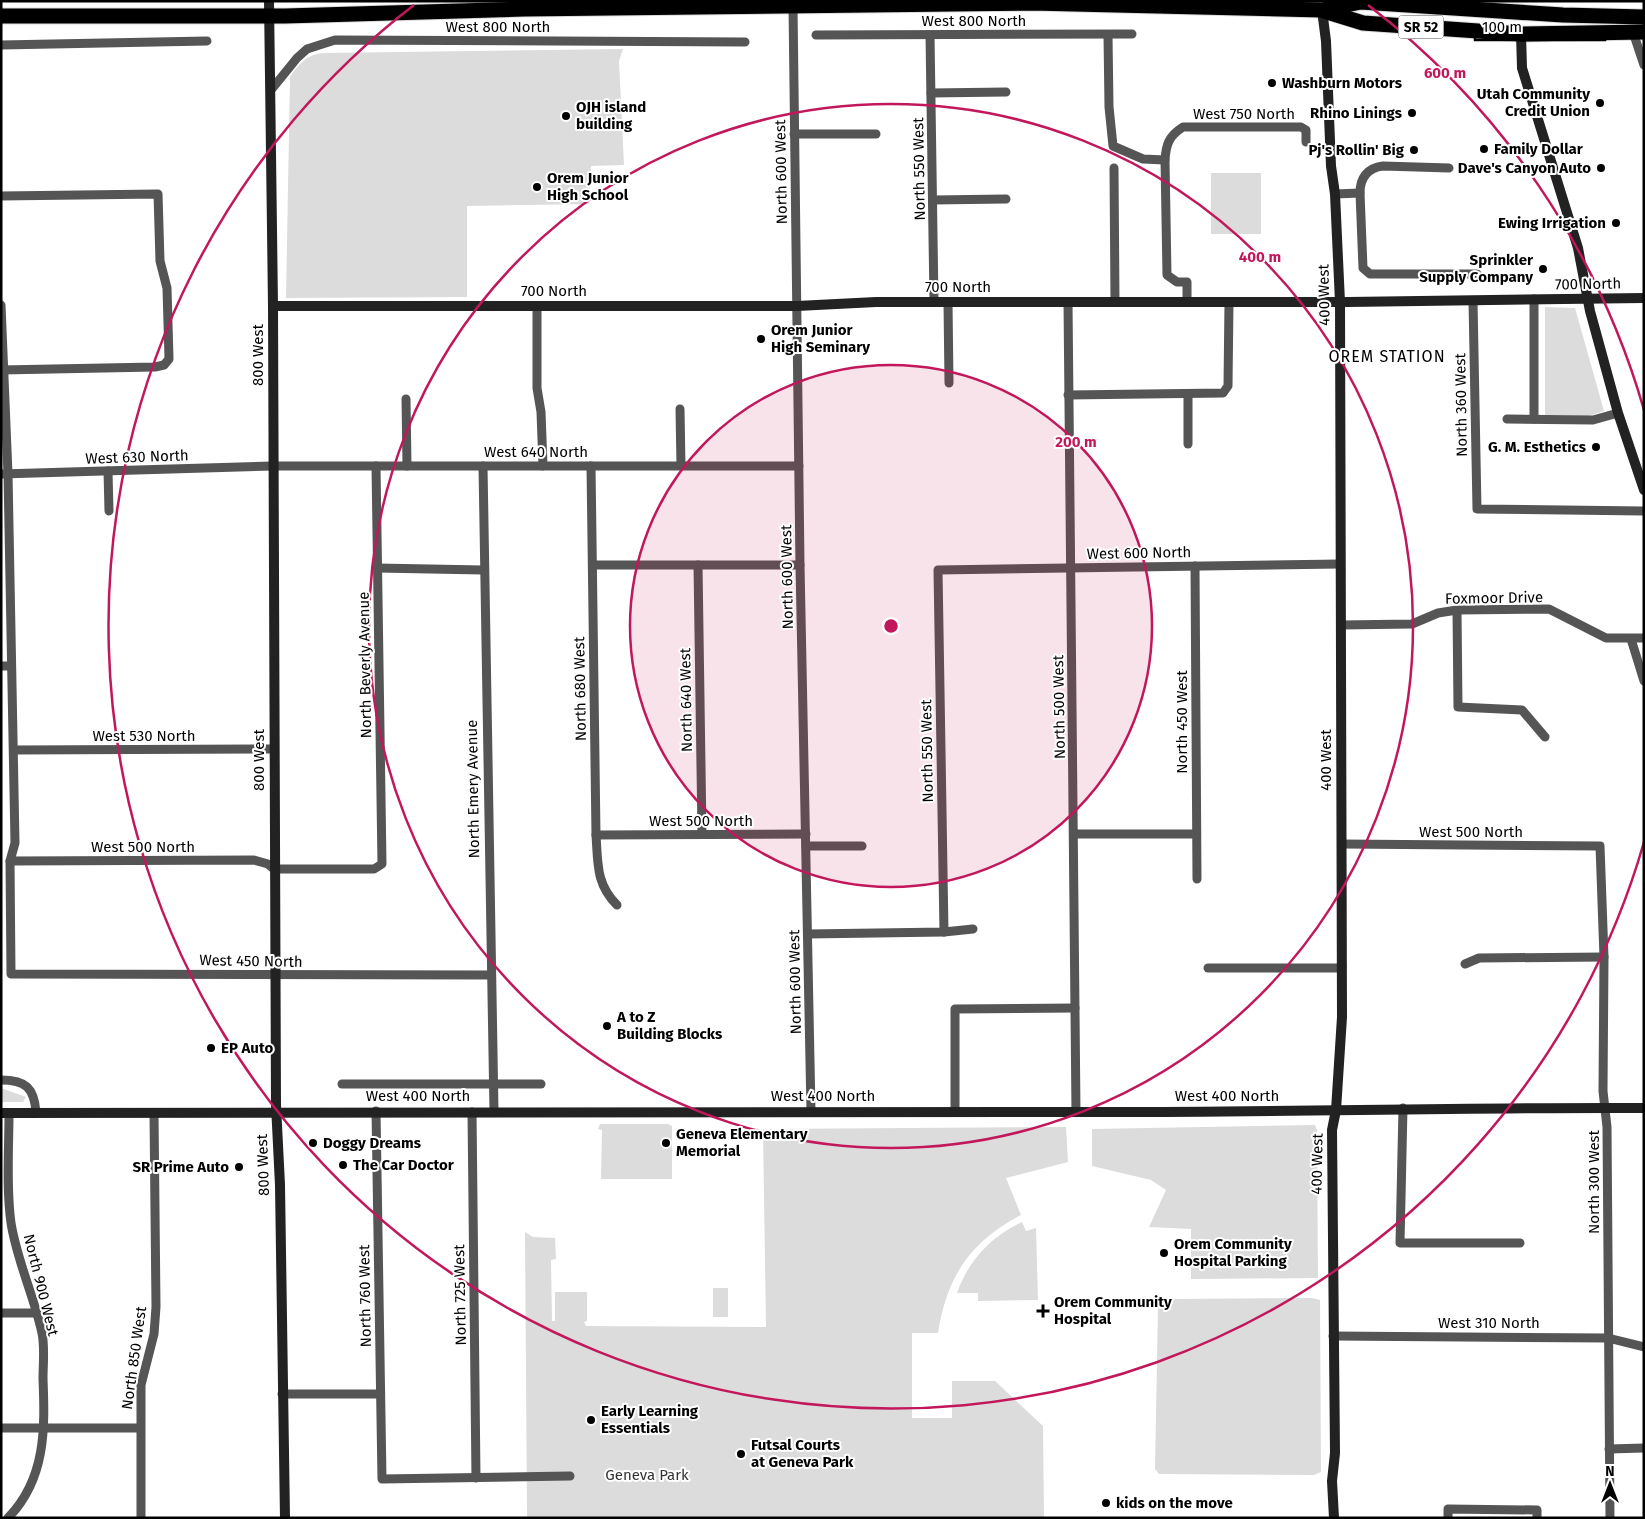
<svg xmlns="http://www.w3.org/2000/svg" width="1645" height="1519" font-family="'Fira Sans',sans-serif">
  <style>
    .green { fill: #dcdcdc }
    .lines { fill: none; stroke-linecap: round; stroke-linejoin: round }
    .highway-casing { stroke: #dbdbdb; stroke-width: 17 }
    .street { stroke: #555; stroke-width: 9 }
    .secondary { stroke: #222; stroke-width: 10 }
    .highway { stroke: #000; stroke-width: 15 }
    .ring { fill: none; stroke: #c2185b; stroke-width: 2.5 }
    .poi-dot { fill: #000; stroke: #fff; stroke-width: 2 }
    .labels { text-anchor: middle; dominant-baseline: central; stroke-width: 4; stroke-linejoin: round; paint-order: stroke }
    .shield { fill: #fff; stroke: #4c4c4c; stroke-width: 1 }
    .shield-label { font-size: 14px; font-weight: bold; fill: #000 }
    .street-label { font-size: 15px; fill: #000; stroke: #fff }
    .poi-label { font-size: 15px; font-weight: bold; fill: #000; stroke: #fff; text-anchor: start }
    .park-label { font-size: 15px; fill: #333; stroke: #fff }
    .neighbourhood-label { font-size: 16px; letter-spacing: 1px; fill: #000; stroke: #fff }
    .centre { fill: #c2185b; stroke: #fff; stroke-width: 2.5 }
    .ring-label { font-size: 15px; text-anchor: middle; font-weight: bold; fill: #c2185b; stroke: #fff; stroke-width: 4; stroke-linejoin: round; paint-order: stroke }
  </style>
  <rect width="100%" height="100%" fill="#fff"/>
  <g class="green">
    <path d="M 623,49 L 619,61 L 624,165 L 591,166 L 589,204 L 467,206 L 467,297 L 286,298 L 290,77 C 299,64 307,54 324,53 Z"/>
    <rect x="1211" y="173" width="50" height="61"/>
    <path d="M 1545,307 L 1575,308 L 1604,411 L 1589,416 L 1545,415 Z"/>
    <path d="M 1,1088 L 26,1097 L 23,1102 L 1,1102 Z"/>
    <path d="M 600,1124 L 668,1124 L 672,1126 L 672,1179 L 601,1179 L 602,1130 L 598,1129 Z"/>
    <path d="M 1315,1125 L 1317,1130 L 1318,1278 L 1191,1279 L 1191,1229 L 1149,1227 L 1166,1190 L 1151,1180 L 1092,1166 L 1092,1129 Z"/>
    <path d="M 1066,1127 L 1068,1162 L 1006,1178 L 1021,1215 C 970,1242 947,1276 938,1333 L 912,1333 L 912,1418 L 952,1418 L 952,1381 L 995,1381 L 1043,1426 L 1044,1518 L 527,1518 L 525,1232 L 533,1237 L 555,1238 L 556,1259 L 551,1260 L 552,1321 L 555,1321 L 555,1292 L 587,1292 L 587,1321 L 584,1322 L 586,1326 L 766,1327 L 763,1129 Z"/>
    <path d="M 1022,1222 L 1026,1231 L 1036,1228 L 1038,1300 L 978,1301 L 978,1293 L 957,1293 C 968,1261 991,1236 1022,1222 Z"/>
    <rect x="713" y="1288" width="15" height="29"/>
    <path d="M 1312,1298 L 1320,1300 L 1321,1472 L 1314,1475 L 1159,1474 L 1155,1469 L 1158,1306 L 1165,1299 Z"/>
  </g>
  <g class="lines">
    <defs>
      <g id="highway">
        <path d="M 1324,11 L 1363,23 L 1521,34 L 1644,32"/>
        <path d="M 1,16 L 285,16 L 524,9 L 1032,3 L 1322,10 L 1361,2 L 1563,15 L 1644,17"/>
      </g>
    </defs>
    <use href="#highway" class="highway-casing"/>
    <g class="street">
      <path d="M 793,6 L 800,565 L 811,1111"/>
      <path d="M 1633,32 L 1644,65"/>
      <path d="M 816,35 L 1132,34"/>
      <path d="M 930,35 L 934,302"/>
      <path d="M 1108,35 L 1109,107 L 1113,146 L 1143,159 L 1165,160"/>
      <path d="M 1,45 L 207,41"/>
      <path d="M 271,90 L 297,58 L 307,49 L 335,40 L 745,42"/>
      <path d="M 931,93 L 1006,92"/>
      <path d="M 794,134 L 876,134"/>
      <path d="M 1114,168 L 1115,302"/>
      <path d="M 1449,168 L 1383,166 C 1367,168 1360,178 1360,193 L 1363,268 L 1370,274 L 1477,274"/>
      <path d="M 1335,194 L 1360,193"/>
      <path d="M 1,196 L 158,194 L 160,261 L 167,288 L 169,359 L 164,365 L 155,367 L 1,370"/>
      <path d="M 933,200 L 1006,199"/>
      <path d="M 1534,299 L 1534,419"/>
      <path d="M 1187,301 L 1187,282 L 1177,282 L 1167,275 L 1165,160 C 1166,144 1169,136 1183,127 L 1301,127 L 1306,130 L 1306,142"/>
      <path d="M 1473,301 L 1477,509 L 1644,511"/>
      <path d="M 948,302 L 949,383"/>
      <path d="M 1068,302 L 1076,1112"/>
      <path d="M 1,305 L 8,474 L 15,843 L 10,861 L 11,974 L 490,975"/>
      <path d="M 537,306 L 537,388 L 541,412 L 543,466"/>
      <path d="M 1068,395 L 1223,393 L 1228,386 L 1229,302"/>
      <path d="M 1188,395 L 1188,444"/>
      <path d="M 406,399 L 407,466"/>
      <path d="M 680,409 L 681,466"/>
      <path d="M 1507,419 L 1593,420 L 1618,413"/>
      <path d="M 483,466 L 494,1111"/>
      <path d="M 591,466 L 596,835 C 598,864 596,884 617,905"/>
      <path d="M 108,471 L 109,511"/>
      <path d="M 1,474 L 273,466 L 799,466"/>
      <path d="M 593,565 L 800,565"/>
      <path d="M 698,565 L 702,834"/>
      <path d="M 1195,566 L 1197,879"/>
      <path d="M 377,568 L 483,570"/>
      <path d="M 1457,610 L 1458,707 L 1522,710 L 1545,737"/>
      <path d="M 1341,625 L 1412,624 L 1438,613 L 1457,610 L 1549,609 L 1606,638 L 1644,638"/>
      <path d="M 1631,639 L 1644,681"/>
      <path d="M 1,666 L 11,666"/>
      <path d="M 14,750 L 274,749"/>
      <path d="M 1074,834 L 1196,834"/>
      <path d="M 596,835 L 806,834"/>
      <path d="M 1342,844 L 1600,846 L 1604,957 L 1603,1091 L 1607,1127 L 1610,1518"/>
      <path d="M 806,846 L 862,846"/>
      <path d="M 10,861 L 254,860 L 268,864 L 274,869 L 374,869 L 382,864 L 376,466"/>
      <path d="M 944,932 L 938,570 L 1340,564"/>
      <path d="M 808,934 L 944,932 L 973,929"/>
      <path d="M 1465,964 L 1479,958 L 1604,957"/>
      <path d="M 1208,968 L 1342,968"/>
      <path d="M 1,1080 C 26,1080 34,1088 36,1112"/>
      <path d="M 342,1084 L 541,1084"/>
      <path d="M 1403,1108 L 1400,1243 L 1520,1243"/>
      <path d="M 376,1111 L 382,1479 L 570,1476"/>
      <path d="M 955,1111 L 955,1009 L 1075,1008"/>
      <path d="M 472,1112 L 476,1478"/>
      <path d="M 1,1313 L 36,1313"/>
      <path d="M 1333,1336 L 1608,1338 L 1644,1347"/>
      <path d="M 282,1394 L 380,1394"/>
      <path d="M 1,1428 L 140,1428"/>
      <path d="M 1609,1449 L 1644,1448"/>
      <path d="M 8,1518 C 46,1479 45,1429 43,1379 C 43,1364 45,1347 42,1333 C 34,1296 17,1261 11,1223 C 6,1187 9,1149 9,1113"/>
      <path d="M 141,1518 L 141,1385 L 154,1334 L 156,1307 L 154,1113"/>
      <path d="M 1448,1518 L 1448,1509 L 1537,1510 L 1537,1518"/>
    </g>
    <g class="secondary">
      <path d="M 269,1 L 273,306 L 276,1105 L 280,1185 L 285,1518"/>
      <path d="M 1322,10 L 1326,41 L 1331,166 L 1335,194 L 1340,302 L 1342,1017 L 1336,1110 L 1332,1130 L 1335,1453 L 1332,1481 L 1334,1518"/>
      <path d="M 1521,34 L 1522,68 L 1578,248 L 1590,311 L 1618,413 L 1644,490"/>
      <path d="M 273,306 L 797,306 L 876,302 L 1348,302 L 1644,298"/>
      <path d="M 1,1113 C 359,1111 717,1112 1074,1112 C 1264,1113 1454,1107 1644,1108"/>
    </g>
    <use href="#highway" class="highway"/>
  </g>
  <circle cx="891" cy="626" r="261" fill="#c2185b" fill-opacity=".12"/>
  <g class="ring">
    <circle cx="891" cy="626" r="261"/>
    <circle cx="891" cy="626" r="522"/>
    <path d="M1644 842A783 783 0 1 1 414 5M1368 5A783 783 0 0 1 1644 410"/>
  </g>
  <g class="poi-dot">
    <circle cx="1272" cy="83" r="5"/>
    <circle cx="1600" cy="103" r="5"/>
    <circle cx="1412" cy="113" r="5"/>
    <circle cx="566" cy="116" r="5"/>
    <circle cx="1484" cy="149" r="5"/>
    <circle cx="1414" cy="150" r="5"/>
    <circle cx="1601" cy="168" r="5"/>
    <circle cx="537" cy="187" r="5"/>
    <circle cx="1616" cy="223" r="5"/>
    <circle cx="1543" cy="269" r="5"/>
    <circle cx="761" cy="339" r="5"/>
    <circle cx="1596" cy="447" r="5"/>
    <circle cx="607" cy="1026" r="5"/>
    <circle cx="211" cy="1048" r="5"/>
    <circle cx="313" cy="1143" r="5"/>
    <circle cx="666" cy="1143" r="5"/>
    <circle cx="343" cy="1165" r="5"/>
    <circle cx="239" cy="1167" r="5"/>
    <circle cx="1164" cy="1253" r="5"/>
    <path d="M1040.5 1303.5h5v5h5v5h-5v5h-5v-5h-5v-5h5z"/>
    <circle cx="591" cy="1420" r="5"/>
    <circle cx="741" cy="1454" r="5"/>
    <circle cx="1106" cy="1503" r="5"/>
  </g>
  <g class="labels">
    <rect class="shield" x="1398.5" y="15.5" width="45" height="23" rx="4"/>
    <g class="shield-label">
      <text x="1421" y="27">SR 52</text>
    </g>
    <g class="street-label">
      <text x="974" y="21">West 800 North</text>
      <text x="498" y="27">West 800 North</text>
      <text x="1244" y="114">West 750 North</text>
      <text transform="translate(919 169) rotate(-91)">North 550 West</text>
      <text transform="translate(781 172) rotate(-91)">North 600 West</text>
      <text transform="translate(1588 284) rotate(-1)">700 North</text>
      <text x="958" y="287">700 North</text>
      <text x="554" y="291">700 North</text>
      <text transform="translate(1324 295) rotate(-91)">400 West</text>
      <text transform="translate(258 355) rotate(-90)">800 West</text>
      <text transform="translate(1461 405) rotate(-91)">North 360 West</text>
      <text x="536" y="452">West 640 North</text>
      <text transform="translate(137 457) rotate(-2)">West 630 North</text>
      <text transform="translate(1139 553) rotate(-1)">West 600 North</text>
      <text transform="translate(787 577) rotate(-91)">North 600 West</text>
      <text transform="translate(1494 598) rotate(-1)">Foxmoor Drive</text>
      <text transform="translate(365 665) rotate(-91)">North Beverly Avenue</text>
      <text transform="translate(580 689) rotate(-91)">North 680 West</text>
      <text transform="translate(686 700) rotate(-91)">North 640 West</text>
      <text transform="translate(1059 707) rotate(-91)">North 500 West</text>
      <text transform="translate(1182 722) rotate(-90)">North 450 West</text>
      <text x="144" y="736">West 530 North</text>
      <text transform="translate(927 751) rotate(-91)">North 550 West</text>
      <text transform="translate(259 760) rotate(-90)">800 West</text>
      <text transform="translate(1326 760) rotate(-90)">400 West</text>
      <text transform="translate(473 789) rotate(-91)">North Emery Avenue</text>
      <text x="701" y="821">West 500 North</text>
      <text x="1471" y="832">West 500 North</text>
      <text x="143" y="847">West 500 North</text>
      <text transform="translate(251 961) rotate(1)">West 450 North</text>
      <text transform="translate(795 982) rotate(-91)">North 600 West</text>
      <text x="418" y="1096">West 400 North</text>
      <text x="823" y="1096">West 400 North</text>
      <text x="1227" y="1096">West 400 North</text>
      <text transform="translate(1317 1164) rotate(-89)">400 West</text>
      <text transform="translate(263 1165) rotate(-92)">800 West</text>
      <text transform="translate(1594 1182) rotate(-90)">North 300 West</text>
      <text transform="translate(41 1285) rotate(76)">North 900 West</text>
      <text transform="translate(460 1295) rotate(-91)">North 725 West</text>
      <text transform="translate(365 1296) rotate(-91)">North 760 West</text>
      <text x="1489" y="1323">West 310 North</text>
      <text transform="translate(134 1358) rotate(-82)">North 850 West</text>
    </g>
    <g class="poi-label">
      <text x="1282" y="83">Washburn Motors</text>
      <text x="1590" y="94" text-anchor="end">Utah Community<tspan x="1590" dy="17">Credit Union</tspan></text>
      <text x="576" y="107">OJH island<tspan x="576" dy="17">building</tspan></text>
      <text x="1402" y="113" text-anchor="end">Rhino Linings</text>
      <text x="1494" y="149">Family Dollar</text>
      <text x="1404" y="150" text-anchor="end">Pj's Rollin' Big</text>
      <text x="1591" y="168" text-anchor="end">Dave's Canyon Auto</text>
      <text x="547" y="178">Orem Junior<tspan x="547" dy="17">High School</tspan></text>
      <text x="1606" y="223" text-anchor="end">Ewing Irrigation</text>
      <text x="1533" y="260" text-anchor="end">Sprinkler<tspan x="1533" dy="17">Supply Company</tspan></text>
      <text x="771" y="330">Orem Junior<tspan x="771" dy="17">High Seminary</tspan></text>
      <text x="1586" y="447" text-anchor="end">G. M. Esthetics</text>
      <text x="617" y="1017">A to Z<tspan x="617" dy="17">Building Blocks</tspan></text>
      <text x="221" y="1048">EP Auto</text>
      <text x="676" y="1134">Geneva Elementary<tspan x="676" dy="17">Memorial</tspan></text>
      <text x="323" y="1143">Doggy Dreams</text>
      <text x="353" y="1165">The Car Doctor</text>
      <text x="229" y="1167" text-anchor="end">SR Prime Auto</text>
      <text x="1174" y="1244">Orem Community<tspan x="1174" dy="17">Hospital Parking</tspan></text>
      <text x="1054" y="1302">Orem Community<tspan x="1054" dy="17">Hospital</tspan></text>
      <text x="601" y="1411">Early Learning<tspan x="601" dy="17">Essentials</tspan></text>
      <text x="751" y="1445">Futsal Courts<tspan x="751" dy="17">at Geneva Park</tspan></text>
      <text x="1116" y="1503">kids on the move</text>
    </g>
    <g class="park-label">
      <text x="647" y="1475">Geneva Park</text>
    </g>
    <g class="neighbourhood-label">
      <text x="1387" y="356">OREM STATION</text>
    </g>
  </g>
  <circle cx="891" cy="626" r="8" class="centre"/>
  <g class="ring-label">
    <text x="1445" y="78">600 m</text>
    <text x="1260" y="262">400 m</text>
    <text x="1076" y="447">200 m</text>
  </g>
  <rect width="1645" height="1519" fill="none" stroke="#000000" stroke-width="5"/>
  <g transform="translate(1610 1484)" stroke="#ffffff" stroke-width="4" paint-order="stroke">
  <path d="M0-4L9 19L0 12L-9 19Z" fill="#000000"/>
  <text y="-8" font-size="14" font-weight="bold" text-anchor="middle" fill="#000000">N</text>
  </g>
  <path d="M1475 32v8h130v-8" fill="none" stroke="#000000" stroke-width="2.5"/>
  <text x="1482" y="32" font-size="15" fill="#000000" stroke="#ffffff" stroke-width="4" paint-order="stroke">100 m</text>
</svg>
